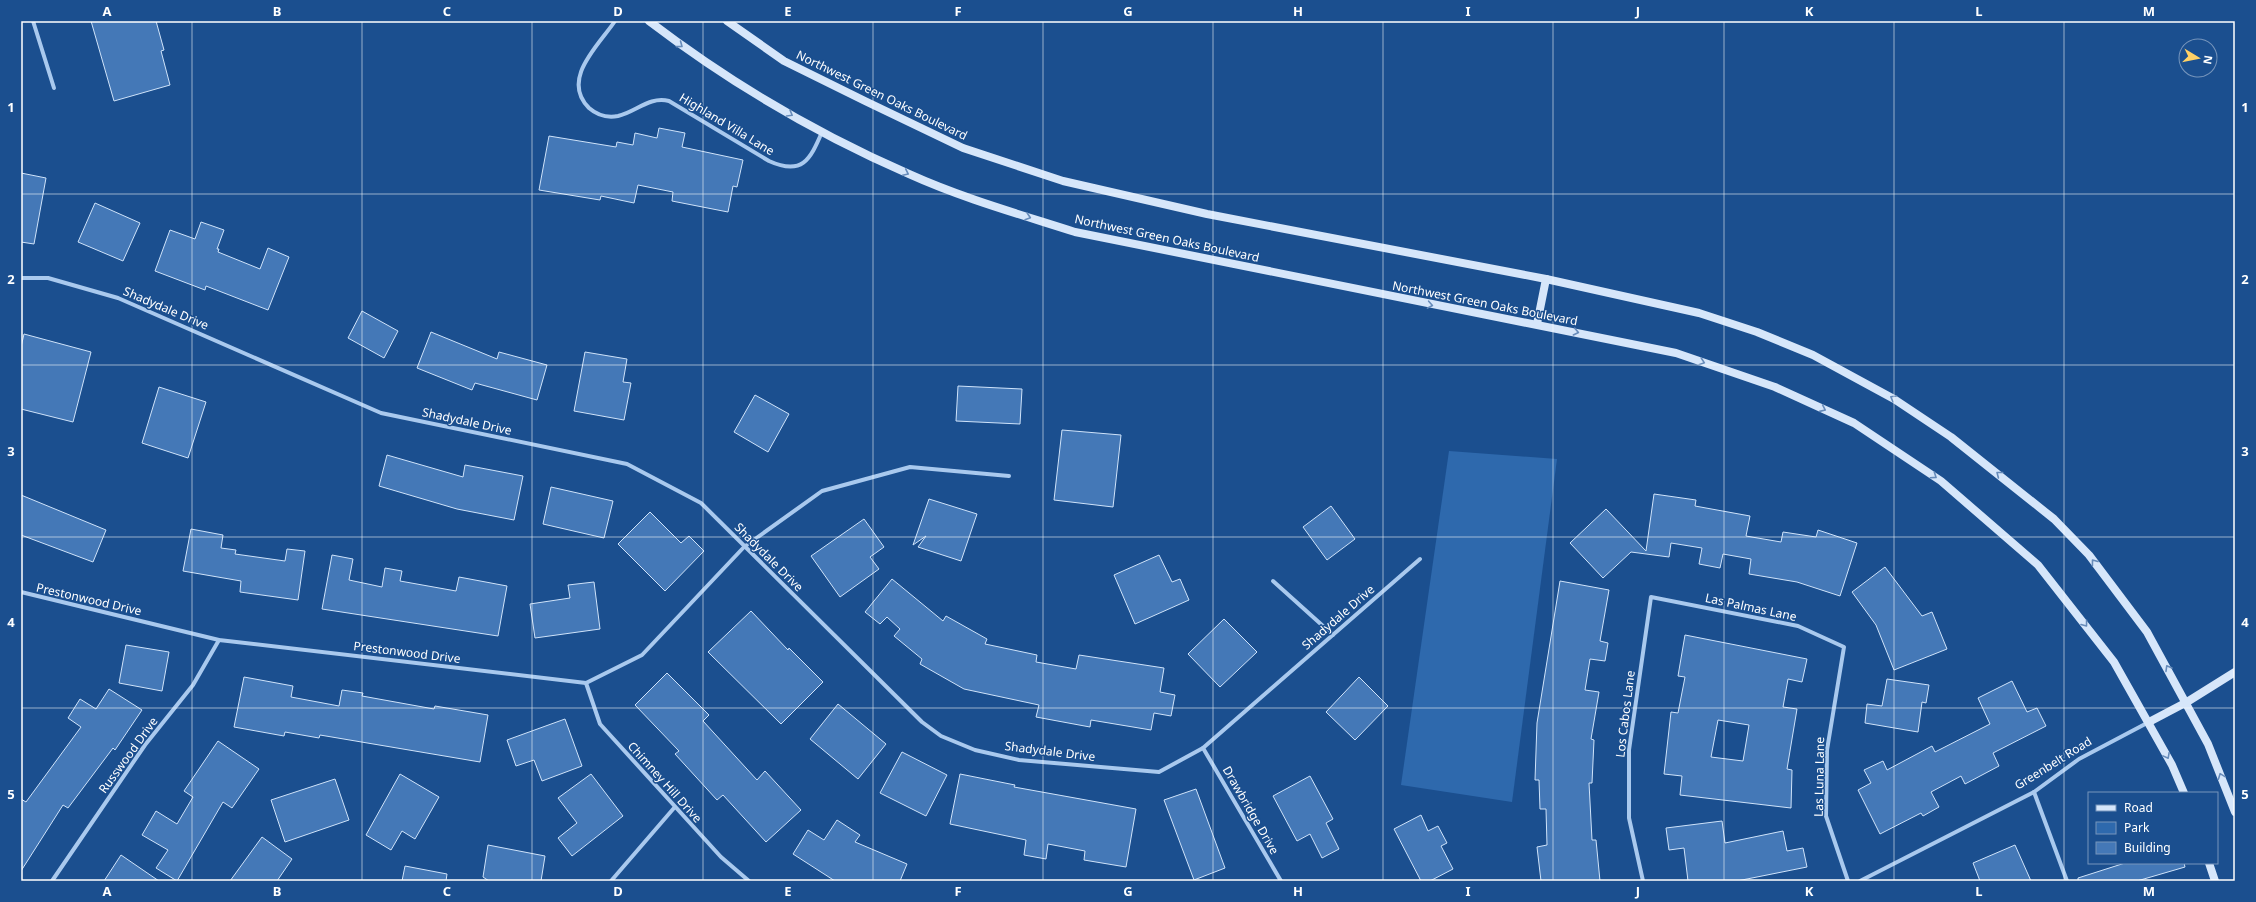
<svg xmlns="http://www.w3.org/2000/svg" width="2256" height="902" font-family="'Noto Sans',sans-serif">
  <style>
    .green { fill: #2e69ad }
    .building { fill: #4478b7; stroke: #cfe3fa; fill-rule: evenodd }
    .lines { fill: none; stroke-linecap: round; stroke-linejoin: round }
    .street { stroke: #a9c9ee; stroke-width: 4 }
    .secondary { stroke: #d6e6fa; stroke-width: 8 }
    .oneway { stroke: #668bba }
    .grid { fill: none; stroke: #fff; stroke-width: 1; stroke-opacity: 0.55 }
    .labels { text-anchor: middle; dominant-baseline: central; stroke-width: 3; stroke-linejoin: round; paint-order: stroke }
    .street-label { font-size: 12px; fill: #fff; stroke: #1b4f8f }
    .neatline { fill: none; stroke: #fff; stroke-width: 1.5 }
    .grid-label { font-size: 13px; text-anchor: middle; font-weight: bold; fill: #fff }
  </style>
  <rect width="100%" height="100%" fill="#1b4f8f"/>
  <path class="green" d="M 1449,451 L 1557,459 L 1512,802 L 1401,785 Z"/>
  <g class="building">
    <path d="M 91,21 L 156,21 L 164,50 L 161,51 L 170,85 L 114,101 Z"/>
    <path d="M 659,128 L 685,133 L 682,147 L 743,160 L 737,187 L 733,186 L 728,212 L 672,201 L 673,192 L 638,185 L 634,203 L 601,196 L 600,200 L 539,190 L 549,136 L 616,147 L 617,142 L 633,145 L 635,133 L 657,138 Z"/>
    <path d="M 21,173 L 46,178 L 34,244 L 21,242 Z"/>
    <path d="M 95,203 L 140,223 L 123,261 L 78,242 Z"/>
    <path d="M 201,222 L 224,230 L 217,249 L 219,249 L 218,252 L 260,269 L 268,248 L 289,257 L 268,310 L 206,286 L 205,290 L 155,271 L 170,230 L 195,239 Z"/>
    <path d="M 362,311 L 398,331 L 384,358 L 348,338 Z"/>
    <path d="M 431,332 L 497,359 L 499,352 L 547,365 L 537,400 L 475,383 L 472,390 L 417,368 Z"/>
    <path d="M 24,334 L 91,352 L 73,422 L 21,409 L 21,347 Z"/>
    <path d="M 585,352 L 627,359 L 623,382 L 631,383 L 624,420 L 574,411 Z"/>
    <path d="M 958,386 L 1022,389 L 1020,424 L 956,421 Z"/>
    <path d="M 159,387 L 206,402 L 188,458 L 142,443 Z"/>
    <path d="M 755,395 L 789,414 L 768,452 L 734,432 Z"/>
    <path d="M 1062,430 L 1121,435 L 1113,507 L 1054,500 Z"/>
    <path d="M 387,455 L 463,477 L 465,465 L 523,476 L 514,520 L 457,509 L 379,486 Z"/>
    <path d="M 551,487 L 613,501 L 604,538 L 543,524 Z"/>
    <path d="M 1654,494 L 1696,500 L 1695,506 L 1750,516 L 1746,536 L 1781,542 L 1783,532 L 1816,537 L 1818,530 L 1857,543 L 1840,596 L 1797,582 L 1749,574 L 1751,559 L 1723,554 L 1720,568 L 1699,564 L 1702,548 L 1671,543 L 1669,557 L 1631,552 L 1603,578 L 1570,543 L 1606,509 L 1646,551 Z"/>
    <path d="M 21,495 L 106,530 L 93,562 L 21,535 Z"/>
    <path d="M 929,499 L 977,514 L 961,561 L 918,547 L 926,536 L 913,545 Z"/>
    <path d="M 1331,506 L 1355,539 L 1327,560 L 1303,527 Z"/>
    <path d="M 650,512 L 681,543 L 689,536 L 704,551 L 665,591 L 618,544 Z"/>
    <path d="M 864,519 L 884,547 L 870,557 L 879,569 L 840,597 L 811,556 Z"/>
    <path d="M 191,529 L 223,535 L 221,548 L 236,550 L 235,554 L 285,561 L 287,549 L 305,551 L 298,600 L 240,592 L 241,581 L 183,571 Z"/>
    <path d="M 332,555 L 353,559 L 349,580 L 382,587 L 385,568 L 402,571 L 400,581 L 456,591 L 459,577 L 507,586 L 498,636 L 322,609 Z"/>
    <path d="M 1159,555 L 1172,582 L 1180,579 L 1189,600 L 1135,624 L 1114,575 Z"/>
    <path d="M 1885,567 L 1922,616 L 1932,612 L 1947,649 L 1894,670 L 1876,625 L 1852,592 Z"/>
    <path d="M 892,579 L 943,621 L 946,616 L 987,639 L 985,644 L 1037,655 L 1036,662 L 1076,669 L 1079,655 L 1164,668 L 1160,692 L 1175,695 L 1171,716 L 1154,713 L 1151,730 L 1091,720 L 1090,727 L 1036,717 L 1039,705 L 964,689 L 920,664 L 922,659 L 894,636 L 900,629 L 887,617 L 880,624 L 865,612 Z"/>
    <path d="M 1560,581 L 1609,590 L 1600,641 L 1608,643 L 1605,661 L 1590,659 L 1585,690 L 1599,692 L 1591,739 L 1594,740 L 1592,783 L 1589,783 L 1592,840 L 1596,840 L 1600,881 L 1541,881 L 1537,847 L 1547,845 L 1546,809 L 1540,809 L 1539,780 L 1535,780 L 1537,723 Z"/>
    <path d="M 594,582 L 600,629 L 535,638 L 530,604 L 570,598 L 568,585 Z"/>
    <path d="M 751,611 L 788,650 L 789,648 L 823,682 L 781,724 L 708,652 Z"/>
    <path d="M 1224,619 L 1257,652 L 1220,687 L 1188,654 Z"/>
    <path d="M 1685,635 L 1807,659 L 1802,682 L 1788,679 L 1783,707 L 1797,709 L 1787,769 L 1792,770 L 1791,808 L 1680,795 L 1682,776 L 1664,774 L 1671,712 L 1678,713 L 1685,677 L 1678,676 ZM 1718,720 L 1749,725 L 1743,761 L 1711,757 Z"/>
    <path d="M 126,645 L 169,652 L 162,691 L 119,683 Z"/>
    <path d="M 667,673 L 709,715 L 703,721 L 757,780 L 765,771 L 801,810 L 766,842 L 723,795 L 717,800 L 675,754 L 679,751 L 635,705 Z"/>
    <path d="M 244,677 L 293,686 L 291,697 L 339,706 L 342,690 L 363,693 L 362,696 L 434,709 L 435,706 L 488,715 L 480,762 L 320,735 L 319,738 L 285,732 L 284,736 L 234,727 Z"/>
    <path d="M 1359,677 L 1388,706 L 1355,740 L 1326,712 Z"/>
    <path d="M 1887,679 L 1929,685 L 1926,703 L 1922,702 L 1918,732 L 1865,723 L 1867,704 L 1882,706 Z"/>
    <path d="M 2012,681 L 2027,712 L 2037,708 L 2046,726 L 1993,753 L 1999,766 L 1965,784 L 1961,776 L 1931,792 L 1939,807 L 1923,816 L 1921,813 L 1880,834 L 1858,790 L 1871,783 L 1864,770 L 1883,761 L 1887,770 L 1932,746 L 1935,752 L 1990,724 L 1978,698 Z"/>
    <path d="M 109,689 L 142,710 L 115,750 L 113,748 L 68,808 L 63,805 L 21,871 L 21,799 L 26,802 L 81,727 L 68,718 L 80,699 L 96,709 Z"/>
    <path d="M 838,704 L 886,744 L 858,779 L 810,739 Z"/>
    <path d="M 565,719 L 582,766 L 542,781 L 534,760 L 516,766 L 507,740 Z"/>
    <path d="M 218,741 L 259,769 L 232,808 L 223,802 L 177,881 L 156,868 L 168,850 L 142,835 L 156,811 L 177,824 L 193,797 L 184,791 Z"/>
    <path d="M 902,752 L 947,775 L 926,816 L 880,793 Z"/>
    <path d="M 400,774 L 439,797 L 415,839 L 402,831 L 391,850 L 366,835 Z"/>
    <path d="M 591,774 L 623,816 L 572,856 L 558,838 L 577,823 L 558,798 Z"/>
    <path d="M 960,774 L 1015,785 L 1014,787 L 1136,809 L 1126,867 L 1084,860 L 1085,851 L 1048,844 L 1046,859 L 1024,855 L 1026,840 L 950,824 Z"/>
    <path d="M 1310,776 L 1333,819 L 1326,823 L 1339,849 L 1322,858 L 1310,834 L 1297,841 L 1273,796 Z"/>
    <path d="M 335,779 L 349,820 L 285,842 L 271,800 Z"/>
    <path d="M 1196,789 L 1225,868 L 1194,880 L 1164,800 Z"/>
    <path d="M 1421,815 L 1428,831 L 1438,826 L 1447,843 L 1441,846 L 1453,869 L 1430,881 L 1421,881 L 1394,829 Z"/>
    <path d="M 837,820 L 860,835 L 855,842 L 907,864 L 900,881 L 835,881 L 793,854 L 808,830 L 824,840 Z"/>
    <path d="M 1722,821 L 1725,843 L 1783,831 L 1787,851 L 1803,848 L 1807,867 L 1737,881 L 1688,881 L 1684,848 L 1669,850 L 1666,828 Z"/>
    <path d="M 262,837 L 292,859 L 277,881 L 230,881 Z"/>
    <path d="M 488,845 L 545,856 L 541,881 L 489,881 L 483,877 Z"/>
    <path d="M 2015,845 L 2031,881 L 1980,881 L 1973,863 Z"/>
    <path d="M 121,855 L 159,881 L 104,881 Z"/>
    <path d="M 2125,863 L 2184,863 L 2185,867 L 2137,881 L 2078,881 L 2078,878 Z"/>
    <path d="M 405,866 L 447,874 L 446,881 L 402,881 Z"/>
  </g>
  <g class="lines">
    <g class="street">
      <path d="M 33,21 L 54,88"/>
      <path d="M 615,21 C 599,45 560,79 589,108 C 597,115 607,118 618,116 C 636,112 649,96 669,101 L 769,161 C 802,176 810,160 822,132"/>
      <path d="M 21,278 L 48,278 L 118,298 L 381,413 L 627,464 L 701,503 L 922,722 L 941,736 L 975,750 L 1019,760 L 1159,772 L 1203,748 L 1420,559"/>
      <path d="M 1273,581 L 1333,635"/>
      <path d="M 21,592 L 219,640 L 586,683 L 642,655 L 744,547 L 822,491 L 910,467 L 1009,476"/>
      <path d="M 586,683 L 600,724 L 721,857 L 749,881"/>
      <path d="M 1203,748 L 1281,881"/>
      <path d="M 2034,792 L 2067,881"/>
      <path d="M 52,881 L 145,745 L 193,685 L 219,640"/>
      <path d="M 611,881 L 674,808"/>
      <path d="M 1643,881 L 1629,818 L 1629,750 L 1651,597 L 1798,626 L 1844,647 L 1827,750 L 1826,816 L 1848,881"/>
      <path d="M 1860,881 L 2034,792 L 2079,759 L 2149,722"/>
    </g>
    <g class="secondary">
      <path d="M 649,21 C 729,82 817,134 909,174 C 962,198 1019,214 1075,232 L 1676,353 L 1775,387 L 1854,423 L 1941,481 L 2038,565 L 2114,662 L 2172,765 L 2184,793"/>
      <path d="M 727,21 L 784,61 L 865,101 L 963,148 L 1063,181 L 1207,214 L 1546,279 L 1699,313 L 1757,332 L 1813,355 L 1894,399 L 1951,437 L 2054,519 L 2089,555 L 2147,632 L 2208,744 L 2235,812"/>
      <path d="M 1537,324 L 1546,279"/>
      <path d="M 2149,722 L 2187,702 L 2235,672"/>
      <path d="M 2209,863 L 2215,881"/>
    </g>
  </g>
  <defs><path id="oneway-chevron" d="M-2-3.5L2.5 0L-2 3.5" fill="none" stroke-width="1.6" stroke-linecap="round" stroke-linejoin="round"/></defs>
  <g class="oneway">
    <use href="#oneway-chevron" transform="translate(680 45) rotate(37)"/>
    <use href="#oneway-chevron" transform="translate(790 114) rotate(30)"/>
    <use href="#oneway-chevron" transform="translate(906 173) rotate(25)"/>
    <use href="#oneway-chevron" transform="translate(1028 217) rotate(18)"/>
    <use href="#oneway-chevron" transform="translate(1430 305) rotate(10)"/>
    <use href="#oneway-chevron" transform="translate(1576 332) rotate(12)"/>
    <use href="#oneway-chevron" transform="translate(1702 362) rotate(19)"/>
    <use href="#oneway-chevron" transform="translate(1893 398) rotate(-150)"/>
    <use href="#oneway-chevron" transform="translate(1823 409) rotate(24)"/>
    <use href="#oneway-chevron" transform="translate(1999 474) rotate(-142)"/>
    <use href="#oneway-chevron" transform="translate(1934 476) rotate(34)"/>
    <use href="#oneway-chevron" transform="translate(2094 562) rotate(-127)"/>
    <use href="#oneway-chevron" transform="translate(2085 624) rotate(53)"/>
    <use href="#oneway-chevron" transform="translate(2168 668) rotate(-120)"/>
    <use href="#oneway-chevron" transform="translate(2167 756) rotate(62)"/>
    <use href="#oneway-chevron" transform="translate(2221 776) rotate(-111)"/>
  </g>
  <path class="grid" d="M 192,21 L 192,881M 362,21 L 362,881M 532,21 L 532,881M 703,21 L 703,881M 873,21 L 873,881M 1043,21 L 1043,881M 1213,21 L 1213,881M 1383,21 L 1383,881M 1553,21 L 1553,881M 1724,21 L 1724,881M 1894,21 L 1894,881M 2064,21 L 2064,881M 21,194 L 2235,194M 21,365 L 2235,365M 21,537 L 2235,537M 21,708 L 2235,708"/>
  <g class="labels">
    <g class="street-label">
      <text transform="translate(882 95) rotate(26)">Northwest Green Oaks Boulevard</text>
      <text transform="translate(727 124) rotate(31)">Highland Villa Lane</text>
      <text transform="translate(1167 238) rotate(12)">Northwest Green Oaks Boulevard</text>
      <text transform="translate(1485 303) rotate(11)">Northwest Green Oaks Boulevard</text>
      <text transform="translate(166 308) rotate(23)">Shadydale Drive</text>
      <text transform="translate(467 421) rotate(12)">Shadydale Drive</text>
      <text transform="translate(769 557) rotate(45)">Shadydale Drive</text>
      <text transform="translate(89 599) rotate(13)">Prestonwood Drive</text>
      <text transform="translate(1751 607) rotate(12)">Las Palmas Lane</text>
      <text transform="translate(1338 617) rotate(-41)">Shadydale Drive</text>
      <text transform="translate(407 652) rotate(7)">Prestonwood Drive</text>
      <text transform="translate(1625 714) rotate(-83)">Los Cabos Lane</text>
      <text transform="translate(1050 751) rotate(7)">Shadydale Drive</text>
      <text transform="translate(128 755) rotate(-54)">Russwood Drive</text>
      <text transform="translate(2053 763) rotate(-32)">Greenbelt Road</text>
      <text transform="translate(1819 777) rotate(-89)">Las Luna Lane</text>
      <text transform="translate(665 782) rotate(48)">Chimney Hill Drive</text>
      <text transform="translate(1251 810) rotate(60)">Drawbridge Drive</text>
    </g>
  </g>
  <rect width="2256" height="902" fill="none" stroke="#1b4f8f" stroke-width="44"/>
  <rect x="2088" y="792" width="130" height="72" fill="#1b4f8f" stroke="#7695bc"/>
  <rect x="2096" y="805" width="20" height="6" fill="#d6e6fa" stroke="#7695bc"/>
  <text x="2124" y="812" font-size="12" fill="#ffffff">Road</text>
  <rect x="2096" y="822" width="20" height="12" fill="#2e69ad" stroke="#7695bc"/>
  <text x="2124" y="832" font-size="12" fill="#ffffff">Park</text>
  <rect x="2096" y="842" width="20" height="12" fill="#4478b7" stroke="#7695bc"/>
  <text x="2124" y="852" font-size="12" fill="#ffffff">Building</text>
  <g transform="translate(2198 58) rotate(100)"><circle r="19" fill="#1b4f8f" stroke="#7695bc"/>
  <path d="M0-3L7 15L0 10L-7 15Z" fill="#ffd166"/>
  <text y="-6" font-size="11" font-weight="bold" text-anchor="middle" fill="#ffffff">N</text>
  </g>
  <rect x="22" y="22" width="2212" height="858" class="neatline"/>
  <g class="grid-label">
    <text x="107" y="16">A</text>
    <text x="277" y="16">B</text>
    <text x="447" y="16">C</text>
    <text x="618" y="16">D</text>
    <text x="788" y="16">E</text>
    <text x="958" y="16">F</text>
    <text x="1128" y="16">G</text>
    <text x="1298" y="16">H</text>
    <text x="1468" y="16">I</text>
    <text x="1638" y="16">J</text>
    <text x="1809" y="16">K</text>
    <text x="1979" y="16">L</text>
    <text x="2149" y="16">M</text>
    <text x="11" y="112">1</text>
    <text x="2245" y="112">1</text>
    <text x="11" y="284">2</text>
    <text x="2245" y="284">2</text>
    <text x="11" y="456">3</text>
    <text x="2245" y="456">3</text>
    <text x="11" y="627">4</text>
    <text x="2245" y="627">4</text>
    <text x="11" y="799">5</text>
    <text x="2245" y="799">5</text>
    <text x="107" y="896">A</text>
    <text x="277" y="896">B</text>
    <text x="447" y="896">C</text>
    <text x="618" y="896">D</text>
    <text x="788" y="896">E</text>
    <text x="958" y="896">F</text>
    <text x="1128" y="896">G</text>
    <text x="1298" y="896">H</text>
    <text x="1468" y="896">I</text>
    <text x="1638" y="896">J</text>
    <text x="1809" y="896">K</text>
    <text x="1979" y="896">L</text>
    <text x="2149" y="896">M</text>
  </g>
</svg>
